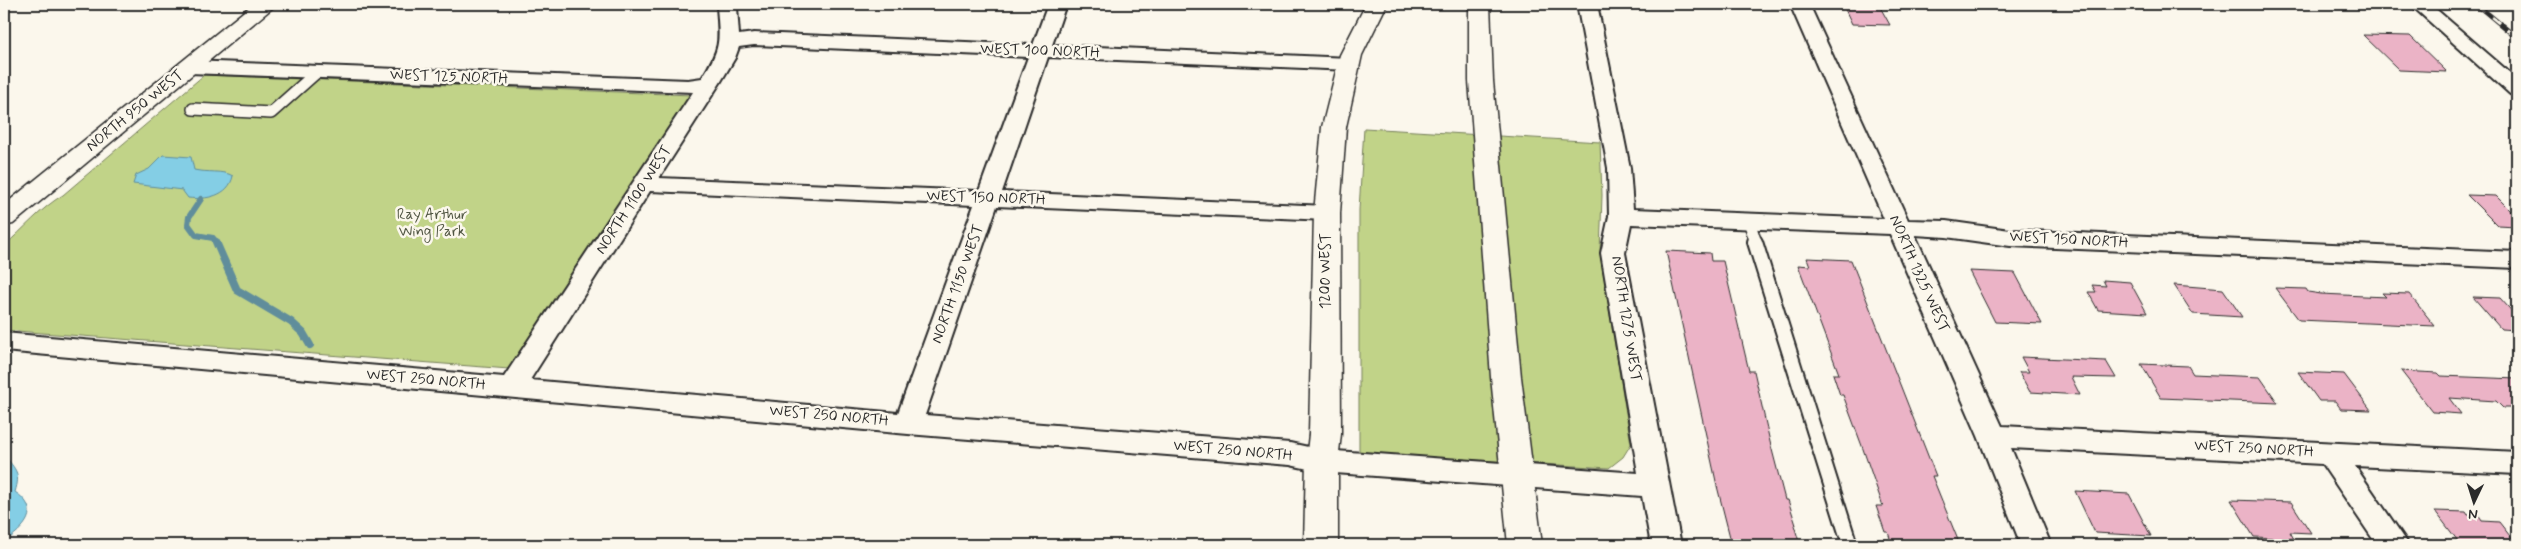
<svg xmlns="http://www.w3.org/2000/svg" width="2521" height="549" font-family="Mynerve,sans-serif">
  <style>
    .green { fill: #c1d388; stroke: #767f5a }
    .water { fill: #84cee5; stroke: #608d9b }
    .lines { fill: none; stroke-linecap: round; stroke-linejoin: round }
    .stream-far1 { stroke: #608d9b; stroke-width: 6 }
    .stream { stroke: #608d9b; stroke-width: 8 }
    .building { fill: #ebb3c6; stroke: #2b2b2b }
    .lane-far1-casing { stroke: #2b2b2b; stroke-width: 14 }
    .lane-casing { stroke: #2b2b2b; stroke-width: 18 }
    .street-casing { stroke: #2b2b2b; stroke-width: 4 }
    .secondary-casing { stroke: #2b2b2b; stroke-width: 3 }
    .lane-far1 { stroke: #fbf7ec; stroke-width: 11 }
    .lane { stroke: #fbf7ec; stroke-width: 14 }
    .street { fill: #fbf7ec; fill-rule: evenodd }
    .secondary { fill: #fbf7ec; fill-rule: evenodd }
    .rail-casing { stroke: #2b2b2b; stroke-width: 5 }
    .rail { stroke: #fbf7ec; stroke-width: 3; stroke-dasharray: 10; stroke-linecap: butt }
    .labels { text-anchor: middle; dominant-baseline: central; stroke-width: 5; stroke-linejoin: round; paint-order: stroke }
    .street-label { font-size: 15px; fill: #2b2b2b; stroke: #fbf7ec }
    .park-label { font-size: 15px; fill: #505542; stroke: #fbf7ec }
  </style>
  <rect width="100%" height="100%" fill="#fbf7ec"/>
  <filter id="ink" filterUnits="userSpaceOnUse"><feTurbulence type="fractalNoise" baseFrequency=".02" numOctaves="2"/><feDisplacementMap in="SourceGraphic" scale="10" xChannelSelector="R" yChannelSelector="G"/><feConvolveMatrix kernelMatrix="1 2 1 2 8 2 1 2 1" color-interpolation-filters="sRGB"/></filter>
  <g filter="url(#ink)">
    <g class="green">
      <path d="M 204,75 L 691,95 L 509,369 L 4,330 L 4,246 C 24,229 41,208 63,195 Z"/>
      <path d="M 1364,128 L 1600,142 L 1602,195 L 1600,253 L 1631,444 L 1623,457 L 1609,468 L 1359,453 L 1359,210 Z"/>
    </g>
    <g class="water">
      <path d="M 163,155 L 191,157 L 194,170 C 207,173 223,170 233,176 C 229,196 206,200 188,198 L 182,190 L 133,184 L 136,175 L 149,169 Z"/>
      <path d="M 4,455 C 16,470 21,473 15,492 C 43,510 24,529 4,542 Z"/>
    </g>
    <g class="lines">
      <path class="stream-far1" d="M 201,199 L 189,217 L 188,224 L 196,235 L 213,238 L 217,243"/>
      <path class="stream" d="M 216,242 L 237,290 L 291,322 L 303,333 L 310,345"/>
    </g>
    <g class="building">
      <path d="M 1843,5 L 1880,7 L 1890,25 L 1852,24 Z"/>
      <path d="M 2363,35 L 2410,36 L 2447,72 L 2399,70 Z"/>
      <path d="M 2467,195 L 2496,196 L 2517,217 L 2517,226 L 2497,225 Z"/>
      <path d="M 1666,251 L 1710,253 L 1711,261 L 1723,261 L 1749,371 L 1754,371 L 1770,442 L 1785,500 L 1788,500 L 1796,525 L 1794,525 L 1800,545 L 1732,545 L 1717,486 Z"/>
      <path d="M 1807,258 L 1851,260 L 1936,476 L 1932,476 L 1960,545 L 1892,545 L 1888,532 L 1885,532 L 1876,506 L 1883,506 L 1862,446 L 1843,395 L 1840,395 L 1833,374 L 1839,374 L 1798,265 L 1810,266 Z"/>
      <path d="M 1969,271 L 2015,273 L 2042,324 L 1995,322 Z"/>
      <path d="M 2103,280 L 2130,282 L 2147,313 L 2098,310 L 2088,292 L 2096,292 L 2092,285 L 2106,286 Z"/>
      <path d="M 2174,285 L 2223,289 L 2242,317 L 2193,314 Z"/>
      <path d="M 2275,288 L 2306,289 L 2308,292 L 2321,294 L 2386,297 L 2382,293 L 2409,294 L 2435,326 L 2299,320 Z"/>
      <path d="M 2473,297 L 2500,298 L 2517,317 L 2517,330 L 2501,329 Z"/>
      <path d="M 2021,357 L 2106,361 L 2116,378 L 2071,377 L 2080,395 L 2030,392 L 2019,372 L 2029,372 Z"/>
      <path d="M 2141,364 L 2188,366 L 2193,374 L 2260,377 L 2278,403 L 2161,398 Z"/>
      <path d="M 2401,371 L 2438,373 L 2441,376 L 2517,379 L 2517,408 L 2503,408 L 2496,401 L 2449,398 L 2461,414 L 2433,412 Z"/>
      <path d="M 2298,372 L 2344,374 L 2371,410 L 2341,409 L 2335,401 L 2319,401 Z"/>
      <path d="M 2075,491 L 2129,494 L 2151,536 L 2095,533 Z"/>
      <path d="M 2231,500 L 2291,502 L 2311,533 L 2290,532 L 2294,539 L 2254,537 Z"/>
      <path d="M 2435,511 L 2466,512 L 2468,515 L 2478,515 L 2482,521 L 2499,522 L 2517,545 L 2461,545 Z"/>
    </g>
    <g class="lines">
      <defs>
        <g id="lane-far1">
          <path d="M 193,109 L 271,113 L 317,72"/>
          <path d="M 1749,221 L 1756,243"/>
        </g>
        <path id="lane" d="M 1755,242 L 1850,545"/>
        <g id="street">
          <path d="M 720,4 L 739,4 L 737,7 L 739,35 L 754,33 L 1033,45 L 1048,4 L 1066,4 L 1052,45 L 1349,58 L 1356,60 L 1359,64 L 1356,68 L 1349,70 L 1048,57 L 1002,192 L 1327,206 L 1335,208 L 1339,213 L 1335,218 L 1327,220 L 997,206 L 925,415 L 1290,443 L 1322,450 L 1638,473 L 1601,253 L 1609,216 L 1608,168 L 1577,4 L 1597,4 L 1630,168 L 1633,209 L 1884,219 L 1790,4 L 1809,4 L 1908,220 L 1946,221 L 2010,230 L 2517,252 L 2517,268 L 2010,246 L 1946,237 L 1915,235 L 2002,426 L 2517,452 L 2517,474 L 2355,466 L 2409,545 L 2377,545 L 2322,464 L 2011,448 L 2051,545 L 2021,545 L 1978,436 L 1890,234 L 1631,224 L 1625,253 L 1681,545 L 1651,545 L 1642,496 L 1322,472 L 1290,465 L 908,434 L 4,351 L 4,333 L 504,377 L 693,92 L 189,73 L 182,71 L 179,67 L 182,63 L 189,61 L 688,80 L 702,78 C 721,48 720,42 717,7 ZM 754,45 L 1028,57 L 979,191 L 659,178 L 720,83 L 735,58 L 739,47 ZM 650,191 L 974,205 L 898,413 L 530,380 Z"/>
          <path d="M 2410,4 L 2430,4 L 2517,79 L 2517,96 L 2510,94 Z"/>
        </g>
        <g id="secondary">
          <path d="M 253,4 L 277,4 L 13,224 L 4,226 L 4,205 Z"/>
          <path d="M 1366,4 L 1387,4 L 1362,55 L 1346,127 L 1340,213 L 1341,434 L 1338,461 L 1338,545 L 1304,545 L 1306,461 L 1309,434 L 1314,213 L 1322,127 L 1340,55 Z"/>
          <path d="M 1469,4 L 1490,4 L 1493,81 L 1521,377 L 1542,545 L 1508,545 L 1491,377 L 1469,81 Z"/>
        </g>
      </defs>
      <use href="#lane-far1" class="lane-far1-casing"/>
      <use href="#lane" class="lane-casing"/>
      <use href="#street" class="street-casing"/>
      <use href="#secondary" class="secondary-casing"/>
      <use href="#lane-far1" class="lane-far1"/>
      <use href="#lane" class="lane"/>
      <use href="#street" class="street"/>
      <use href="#secondary" class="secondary"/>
      <defs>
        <path id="rail" d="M 2476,4 L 2517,38"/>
      </defs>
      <use href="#rail" class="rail-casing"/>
      <use href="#rail" class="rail"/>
    </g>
  </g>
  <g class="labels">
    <g class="street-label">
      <text transform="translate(1040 51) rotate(2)">WEST 100 NORTH</text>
      <text transform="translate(449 77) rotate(2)">WEST 125 NORTH</text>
      <text transform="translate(135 111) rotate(-39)">NORTH 950 WEST</text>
      <text transform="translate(986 198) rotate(2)">WEST 150 NORTH</text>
      <text transform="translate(634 200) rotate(-57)">NORTH 1100 WEST</text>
      <text transform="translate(2069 240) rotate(3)">WEST 150 NORTH</text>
      <text transform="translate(1326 271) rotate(-90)">1200 WEST</text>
      <text transform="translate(1919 274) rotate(66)">NORTH 1325 WEST</text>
      <text transform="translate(958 284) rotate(-70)">NORTH 1150 WEST</text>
      <text transform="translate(1626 319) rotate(81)">NORTH 1275 WEST</text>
      <text transform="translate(426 380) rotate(5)">WEST 250 NORTH</text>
      <text transform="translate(829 416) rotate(5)">WEST 250 NORTH</text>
      <text transform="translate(2254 449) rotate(3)">WEST 250 NORTH</text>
      <text transform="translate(1233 451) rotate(5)">WEST 250 NORTH</text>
    </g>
    <g class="park-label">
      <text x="432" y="215">Ray Arthur<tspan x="432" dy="17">Wing Park</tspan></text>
    </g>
  </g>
  <rect width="2521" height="549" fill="none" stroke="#fbf7ec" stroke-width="20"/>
  <rect x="10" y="10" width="2501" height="529" fill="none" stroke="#2b2b2b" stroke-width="2" filter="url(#ink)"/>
  <g transform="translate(2474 502) rotate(184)" stroke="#fbf7ec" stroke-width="4" paint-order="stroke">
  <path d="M0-4L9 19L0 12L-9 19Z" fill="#2b2b2b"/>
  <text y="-8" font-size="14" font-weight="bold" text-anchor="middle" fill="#2b2b2b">N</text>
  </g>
</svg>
